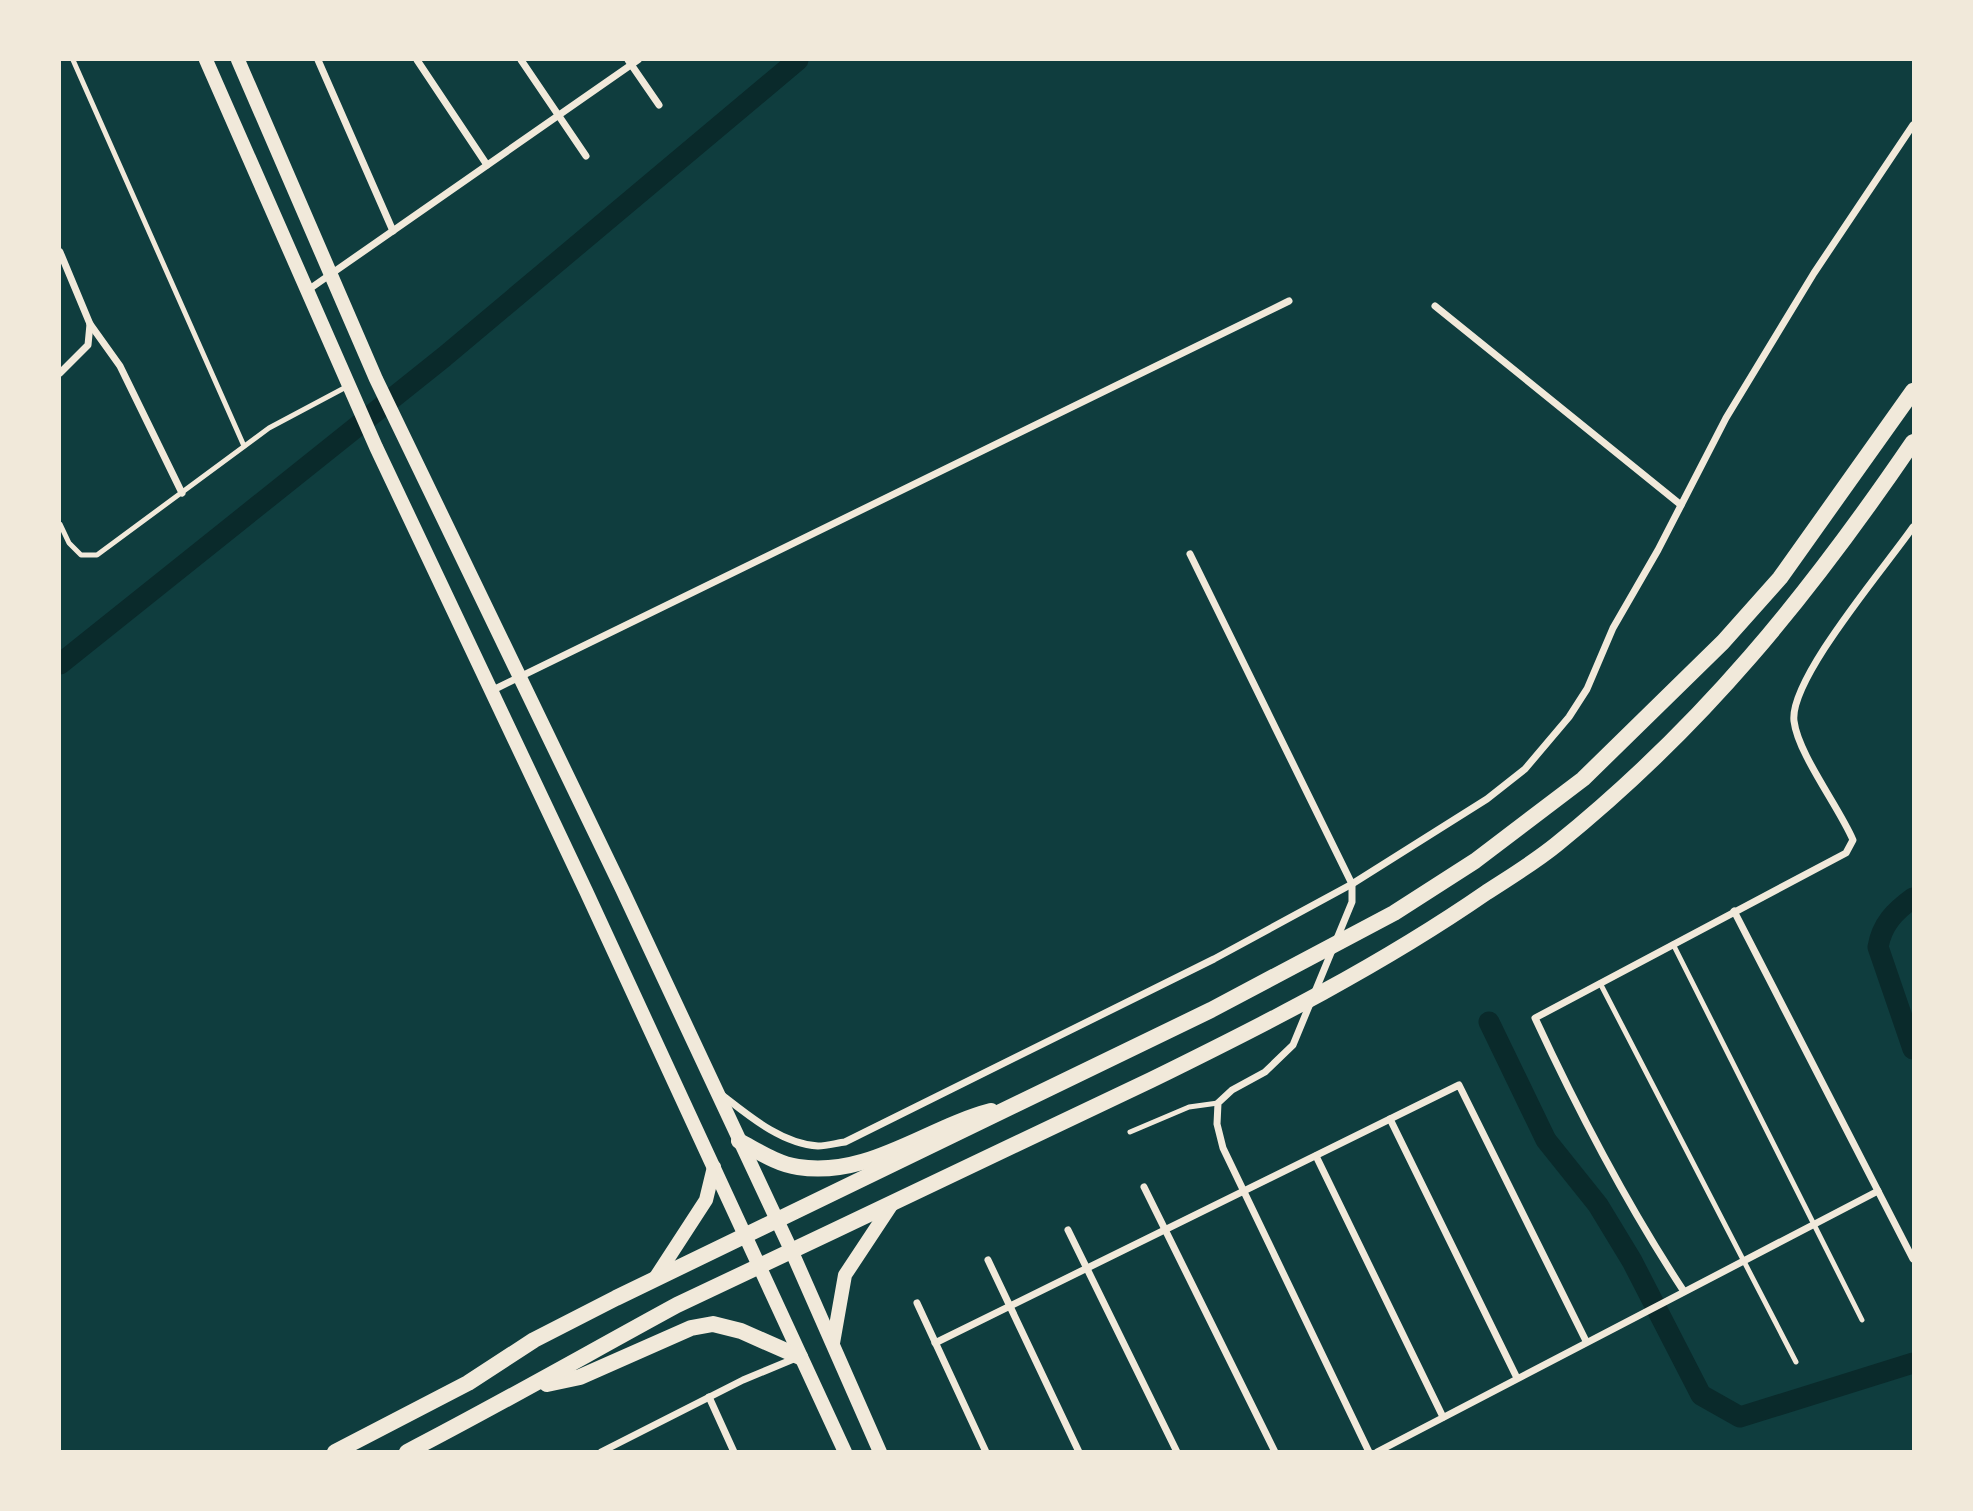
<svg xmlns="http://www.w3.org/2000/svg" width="1973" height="1511" font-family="'Fira Sans',sans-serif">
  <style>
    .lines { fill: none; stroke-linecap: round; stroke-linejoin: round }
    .canal { stroke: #0a2a2b; stroke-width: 21 }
    .service { stroke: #f1e9da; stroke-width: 5 }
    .minor { stroke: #f1e9da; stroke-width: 7 }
    .secondary { stroke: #f1e9da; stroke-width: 14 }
    .primary { stroke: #f1e9da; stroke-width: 16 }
  </style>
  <rect width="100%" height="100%" fill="#0f3d3e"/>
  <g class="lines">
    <g class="canal">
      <path d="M 60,664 L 444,357 L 798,60"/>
      <path d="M 1913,898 C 1895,911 1882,924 1878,947 L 1913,1049"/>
      <path d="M 1489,1022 L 1546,1140 L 1598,1205 L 1632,1261 L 1701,1395 L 1740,1417 L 1913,1363"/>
    </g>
    <g class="service">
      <path d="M 73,60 L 244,446"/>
      <path d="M 60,524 L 69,543 L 81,555 L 97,555 L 269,428 L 348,386"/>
      <path d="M 1673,944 L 1862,1320"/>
      <path d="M 1600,983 L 1796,1362"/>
      <path d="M 1130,1132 L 1189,1107 L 1218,1103"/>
    </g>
    <g class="minor">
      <path d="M 318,60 L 393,231"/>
      <path d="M 417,60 L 487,165"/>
      <path d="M 521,60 L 586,156"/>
      <path d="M 628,60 L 659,105"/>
      <path d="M 60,252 L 90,324 L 88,345 L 60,373"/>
      <path d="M 308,290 L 638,60"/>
      <path d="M 1435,306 L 1681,505"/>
      <path d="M 90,324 L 120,366 L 182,493"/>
      <path d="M 1190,554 L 1352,884 L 1352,902 L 1293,1045 L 1265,1072 L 1232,1090 L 1218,1103 L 1217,1124 L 1223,1148 L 1369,1452"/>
      <path d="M 491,691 L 1289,301"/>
      <path d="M 1734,911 L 1913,1259"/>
      <path d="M 722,1095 C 749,1116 782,1144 818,1146 C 827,1146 837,1143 845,1142 L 1214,959 L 1352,884 L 1487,799 L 1525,769 L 1569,717 L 1587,689 L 1613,628 L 1658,550 L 1726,418 L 1814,273 L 1913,125"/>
      <path d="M 1390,1119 L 1517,1378"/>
      <path d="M 1316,1156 L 1443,1417"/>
      <path d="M 1144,1187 L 1275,1452"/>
      <path d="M 1068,1230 L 1177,1452"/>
      <path d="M 988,1260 L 1079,1452"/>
      <path d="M 1683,1290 C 1626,1203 1579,1113 1535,1018 L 1846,853 L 1853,840 C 1839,807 1798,754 1794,721 C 1789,679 1887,565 1913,527"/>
      <path d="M 917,1303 L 986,1452"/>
      <path d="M 935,1343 L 1459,1085 L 1586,1341"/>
      <path d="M 709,1397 L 734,1452"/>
      <path d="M 601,1452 L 743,1380 L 796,1358"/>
      <path d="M 1377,1452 L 1878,1191"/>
    </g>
    <g class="secondary">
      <path d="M 206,60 L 376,447 L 586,891 L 845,1452"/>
      <path d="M 238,60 L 376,379 L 622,889 L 792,1252 L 880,1452"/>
      <path d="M 654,1280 L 706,1200 L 714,1167"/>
      <path d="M 833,1343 L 845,1275 L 892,1204"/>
    </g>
    <g class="primary">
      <path d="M 739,1141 C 758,1151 777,1164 798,1167 C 868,1178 926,1128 991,1111"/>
      <path d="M 547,1384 L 580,1377 L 691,1328 L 713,1324 L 741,1331 L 800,1357"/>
      <path d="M 335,1452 L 468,1383 L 534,1340 L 616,1298 L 1211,1010 L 1394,913 L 1475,861 L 1583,779 L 1723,642 L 1780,578 L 1913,391"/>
      <path d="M 407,1452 C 498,1405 587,1354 677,1305 C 835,1230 993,1156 1151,1080 C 1267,1023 1380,966 1487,892 C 1510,877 1535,862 1557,844 C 1703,726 1808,596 1913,442"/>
    </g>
  </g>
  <rect width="1973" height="1511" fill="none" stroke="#f1e9da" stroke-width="122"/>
</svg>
